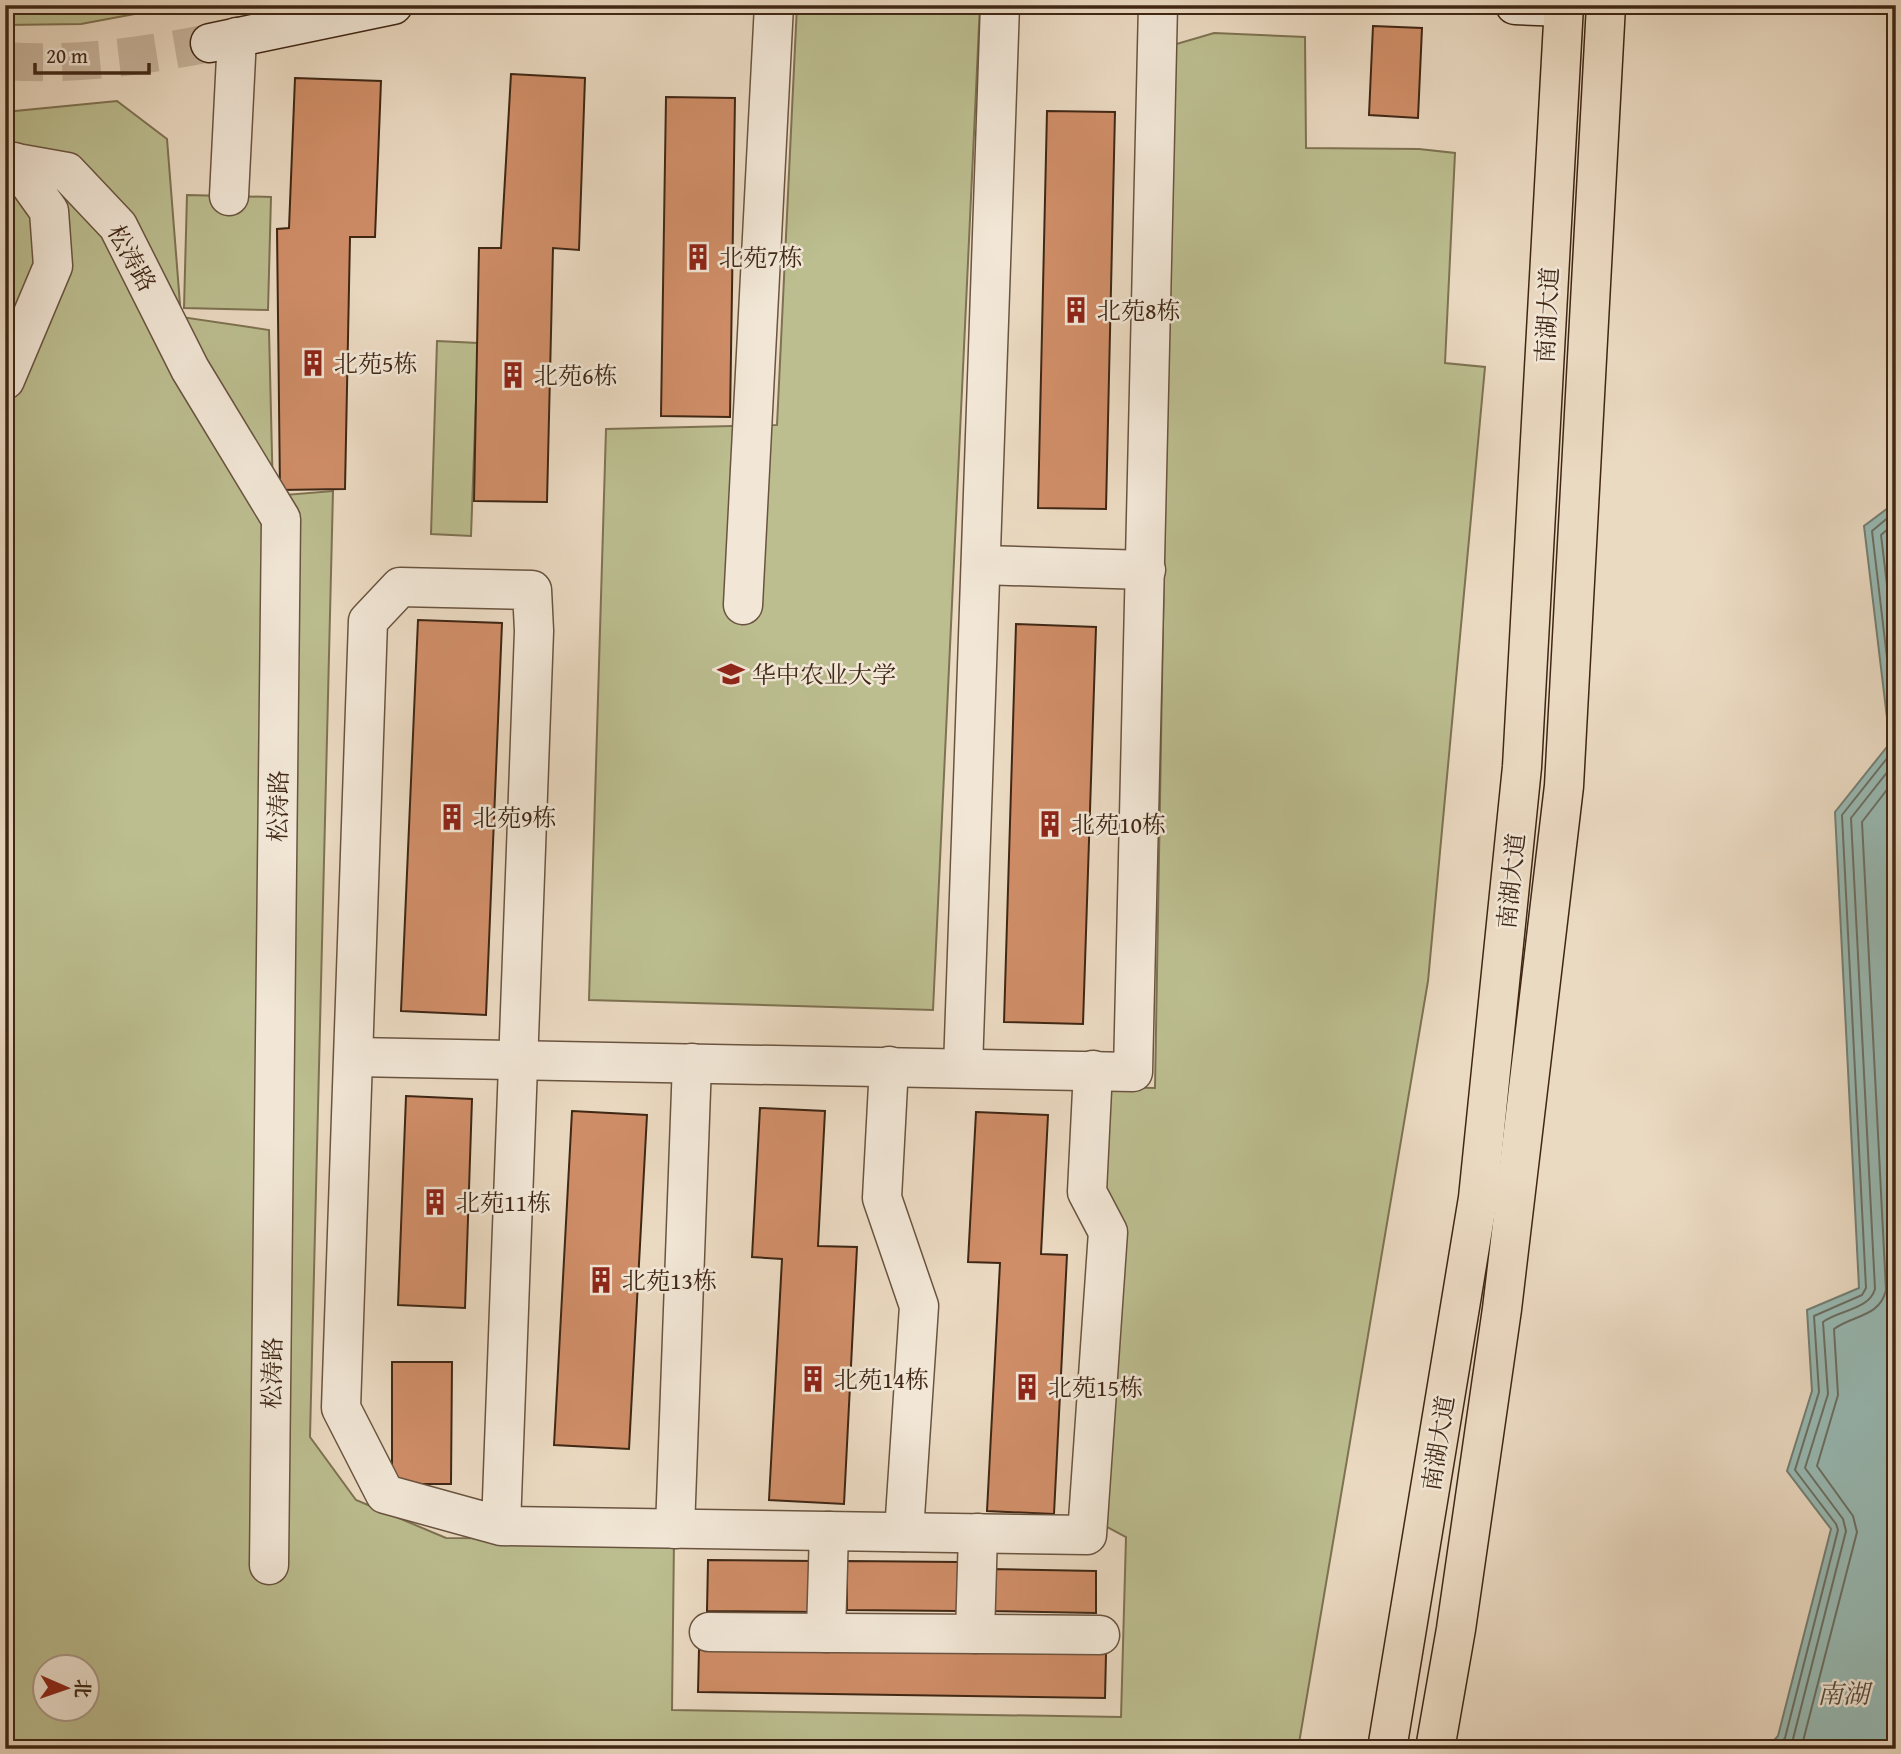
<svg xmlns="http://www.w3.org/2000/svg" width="1901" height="1754" font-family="'Gentium Book Plus','Noto Serif SC',serif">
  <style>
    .green { fill: #bcbe90; stroke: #7e7252; stroke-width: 2; fill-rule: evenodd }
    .water { fill: #98bab4; stroke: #747f74; stroke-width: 2 }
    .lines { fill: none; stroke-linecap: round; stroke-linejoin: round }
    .shore { stroke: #6c7064; stroke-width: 2 }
    .building { fill: #d08e68; stroke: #3f2715; stroke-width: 2 }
    .secondary-tunnel { stroke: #c9b69f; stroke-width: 38; stroke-dasharray: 38 19; stroke-linecap: butt }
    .street-casing { stroke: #6a5440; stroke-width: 41 }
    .secondary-casing { stroke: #3f2715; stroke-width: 41 }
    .primary-casing { stroke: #3f2715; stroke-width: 41 }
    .street { stroke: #f2e7d7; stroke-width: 38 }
    .secondary { stroke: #f2e7d7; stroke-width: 38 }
    .primary { stroke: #ebdac2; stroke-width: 38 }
    .labels { text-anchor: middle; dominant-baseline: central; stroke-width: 5; stroke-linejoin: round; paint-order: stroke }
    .poi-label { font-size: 24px; fill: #3f2715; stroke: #f2e7d7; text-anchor: start }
    .street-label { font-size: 24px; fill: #3f2715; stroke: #f2e7d7 }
    .water-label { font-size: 26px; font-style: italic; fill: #554c3d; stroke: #f2e7d7 }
  </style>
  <rect width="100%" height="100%" fill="#ebdac2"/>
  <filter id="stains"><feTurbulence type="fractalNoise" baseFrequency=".00286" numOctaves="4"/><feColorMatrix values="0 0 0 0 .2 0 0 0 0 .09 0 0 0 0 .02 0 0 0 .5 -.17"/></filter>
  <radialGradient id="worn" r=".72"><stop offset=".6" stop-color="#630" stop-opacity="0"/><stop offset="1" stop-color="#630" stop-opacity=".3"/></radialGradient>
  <g class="green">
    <path d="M 5,5 L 183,5 L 81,24 L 5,25 Z"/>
    <path d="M 797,5 L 980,5 L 933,1010 L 589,1000 L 606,429 L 777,425 Z"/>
    <path d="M 1214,33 L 1305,37 L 1306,148 L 1419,149 L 1455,153 L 1445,363 L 1485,367 L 1428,981 L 1298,1749 L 5,1749 L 5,112 L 117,101 L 167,139 L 181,317 L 269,330 L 273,496 L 333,491 L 310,1437 L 356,1500 L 446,1538 L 674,1539 L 672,1710 L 1121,1717 L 1126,1537 L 1105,1526 L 1100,1193 L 1105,1087 L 1155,1088 L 1173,45 ZM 46,1666 L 88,1666 L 88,1708 L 46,1708 Z"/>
    <path d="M 187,195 L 271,197 L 268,310 L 184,308 Z"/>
    <path d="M 437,341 L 478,343 L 471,536 L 431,534 Z"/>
  </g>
  <path class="water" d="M 1896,502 L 1896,1749 L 1766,1749 L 1778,1736 L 1831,1529 L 1787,1471 L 1812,1391 L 1807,1310 L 1859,1288 L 1835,812 L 1890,743 L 1864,526 Z"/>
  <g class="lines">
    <g class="shore">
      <path d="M 1896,511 L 1872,531 L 1896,734"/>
      <path d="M 1896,522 L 1881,535 L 1896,660"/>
      <path d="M 1776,1749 L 1785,1738 L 1838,1530 L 1836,1524 L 1795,1470 L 1819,1392 L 1814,1316 L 1862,1295 L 1866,1288 L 1842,815 L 1896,747"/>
      <path d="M 1787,1749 L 1793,1739 L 1846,1531 L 1843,1519 L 1805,1468 L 1828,1394 L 1823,1322 C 1839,1310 1869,1310 1875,1289 L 1851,818 L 1896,761"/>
      <path d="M 1801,1749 L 1857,1532 L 1853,1516 L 1817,1466 L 1838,1395 L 1834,1329 C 1853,1315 1880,1317 1886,1290 L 1862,822 L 1896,778"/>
    </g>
  </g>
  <g class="building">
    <path d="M 1373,26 L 1422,28 L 1418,118 L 1369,115 Z"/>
    <path d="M 511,74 L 585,78 L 579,250 L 553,248 L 547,502 L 474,501 L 479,248 L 501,248 Z"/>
    <path d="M 295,78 L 381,81 L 375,237 L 350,237 L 345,489 L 280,490 L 277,229 L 289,228 Z"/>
    <path d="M 666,97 L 735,98 L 730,417 L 661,416 Z"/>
    <path d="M 1047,111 L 1115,112 L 1106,509 L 1038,508 Z"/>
    <path d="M 418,620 L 502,623 L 486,1015 L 401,1011 Z"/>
    <path d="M 1016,624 L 1096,627 L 1083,1024 L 1004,1022 Z"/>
    <path d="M 406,1096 L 472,1099 L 465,1308 L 398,1305 Z"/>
    <path d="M 760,1108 L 825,1111 L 818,1246 L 857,1247 L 844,1504 L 769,1500 L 782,1259 L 752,1257 Z"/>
    <path d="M 572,1111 L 647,1115 L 629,1449 L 554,1445 Z"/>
    <path d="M 976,1112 L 1048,1115 L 1041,1254 L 1067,1255 L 1054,1514 L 987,1511 L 1000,1263 L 968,1262 Z"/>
    <path d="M 392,1362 L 452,1362 L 451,1484 L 392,1484 Z"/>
    <path d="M 708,1560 L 814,1561 L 814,1612 L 707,1611 Z"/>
    <path d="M 847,1561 L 958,1562 L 958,1611 L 847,1610 Z"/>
    <path d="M 991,1569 L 1096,1571 L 1096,1613 L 990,1611 Z"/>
    <path d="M 699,1649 L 1106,1654 L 1105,1698 L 698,1692 Z"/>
  </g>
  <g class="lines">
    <path class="secondary-tunnel" d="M 5,61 C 75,66 142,56 210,43"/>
    <defs>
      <g id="street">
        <path d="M 5,161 L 67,172 L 118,226 L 190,369 L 281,519 L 269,1565"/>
        <path d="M 229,196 L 237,37"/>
        <path d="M 5,380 L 53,266 L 49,211 L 14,162"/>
        <path d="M 981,565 L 1146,570"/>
        <path d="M 743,605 L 774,5"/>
        <path d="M 354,1057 L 1133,1072 L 1158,5"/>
        <path d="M 889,1066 L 882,1198 L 919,1306 L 904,1532"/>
        <path d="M 963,1068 L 1000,5"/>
        <path d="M 501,1526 L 534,631 L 532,590 L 400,587 L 368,621 L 341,1408 L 385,1494 L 501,1526 L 1087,1535 L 1108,1232 L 1087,1192 L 1093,1070"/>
        <path d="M 675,1529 L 692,1063"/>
        <path d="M 709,1632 L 1100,1635"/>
        <path d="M 826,1633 L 829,1531"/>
        <path d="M 975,1634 L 978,1533"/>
      </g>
      <g id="secondary">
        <path d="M 1515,5 L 1564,7"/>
        <path d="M 210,43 L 393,5"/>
      </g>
      <g id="primary">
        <path d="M 1387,1749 L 1478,1198 L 1522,767 L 1564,5"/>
        <path d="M 1435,1749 L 1456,1629 L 1502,1309 L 1564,786 L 1606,5"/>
      </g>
    </defs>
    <use href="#street" class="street-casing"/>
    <use href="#secondary" class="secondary-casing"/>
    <use href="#primary" class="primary-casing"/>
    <use href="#street" class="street"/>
    <use href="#secondary" class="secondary"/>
    <use href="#primary" class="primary"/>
  </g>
  <defs>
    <symbol id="building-bare" viewBox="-9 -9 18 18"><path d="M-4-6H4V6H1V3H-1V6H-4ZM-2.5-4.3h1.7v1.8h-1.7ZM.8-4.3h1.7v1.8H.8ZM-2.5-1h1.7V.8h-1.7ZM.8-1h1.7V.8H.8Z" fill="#8f2418" stroke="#f2e7d7" stroke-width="2.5" paint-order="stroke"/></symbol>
    <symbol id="university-bare" viewBox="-9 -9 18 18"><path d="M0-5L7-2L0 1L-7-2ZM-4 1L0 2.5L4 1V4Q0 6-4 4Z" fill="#8f2418" stroke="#f2e7d7" stroke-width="2.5" paint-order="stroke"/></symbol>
  </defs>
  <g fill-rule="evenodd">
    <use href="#building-bare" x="679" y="238" width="38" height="38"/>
    <use href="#building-bare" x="1057" y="291" width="38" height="38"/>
    <use href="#building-bare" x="294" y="344" width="38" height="38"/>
    <use href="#building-bare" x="494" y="356" width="38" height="38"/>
    <use href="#university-bare" x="712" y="655" width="38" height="38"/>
    <use href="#building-bare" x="433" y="798" width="38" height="38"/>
    <use href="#building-bare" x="1031" y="805" width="38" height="38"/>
    <use href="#building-bare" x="416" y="1183" width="38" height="38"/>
    <use href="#building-bare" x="582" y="1261" width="38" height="38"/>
    <use href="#building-bare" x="794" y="1360" width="38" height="38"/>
    <use href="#building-bare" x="1008" y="1368" width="38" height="38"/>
  </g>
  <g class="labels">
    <g class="poi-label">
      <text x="719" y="257">北苑7栋</text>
      <text x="1097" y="310">北苑8栋</text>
      <text x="334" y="363">北苑5栋</text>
      <text x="534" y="375">北苑6栋</text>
      <text x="752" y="674">华中农业大学</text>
      <text x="473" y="817">北苑9栋</text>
      <text x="1071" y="824">北苑10栋</text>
      <text x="456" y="1202">北苑11栋</text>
      <text x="622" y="1280">北苑13栋</text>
      <text x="834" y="1379">北苑14栋</text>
      <text x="1048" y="1387">北苑15栋</text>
    </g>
    <g class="street-label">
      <text transform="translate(132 258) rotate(61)">松涛路</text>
      <text transform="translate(1547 315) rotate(-87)">南湖大道</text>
      <text transform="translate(278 806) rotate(-89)">松涛路</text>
      <text transform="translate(1511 881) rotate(-84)">南湖大道</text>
      <text transform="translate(272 1373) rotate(-89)">松涛路</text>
      <text transform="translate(1438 1443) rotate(-81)">南湖大道</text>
    </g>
    <g class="water-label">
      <text x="1843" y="1693">南湖</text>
    </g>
  </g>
  <rect width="1901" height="1754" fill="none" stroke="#ebdac2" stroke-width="28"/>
  <rect x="7" y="7" width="1887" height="1740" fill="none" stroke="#3f2715" stroke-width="3.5"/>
  <rect x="14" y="14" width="1873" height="1726" fill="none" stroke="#3f2715" stroke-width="2"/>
  <g transform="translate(66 1688) rotate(92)"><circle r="33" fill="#f2e7d7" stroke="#aa9a89" stroke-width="2"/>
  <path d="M0-5L12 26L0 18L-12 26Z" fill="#8f2418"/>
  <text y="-10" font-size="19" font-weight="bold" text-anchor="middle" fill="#3f2715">北</text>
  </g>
  <path d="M35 63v10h114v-10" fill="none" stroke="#3f2715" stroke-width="3.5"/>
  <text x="46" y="63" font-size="21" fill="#3f2715" stroke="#f2e7d7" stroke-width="5" paint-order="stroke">20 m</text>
  <rect width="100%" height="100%" filter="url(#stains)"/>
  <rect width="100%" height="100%" fill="url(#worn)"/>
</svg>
